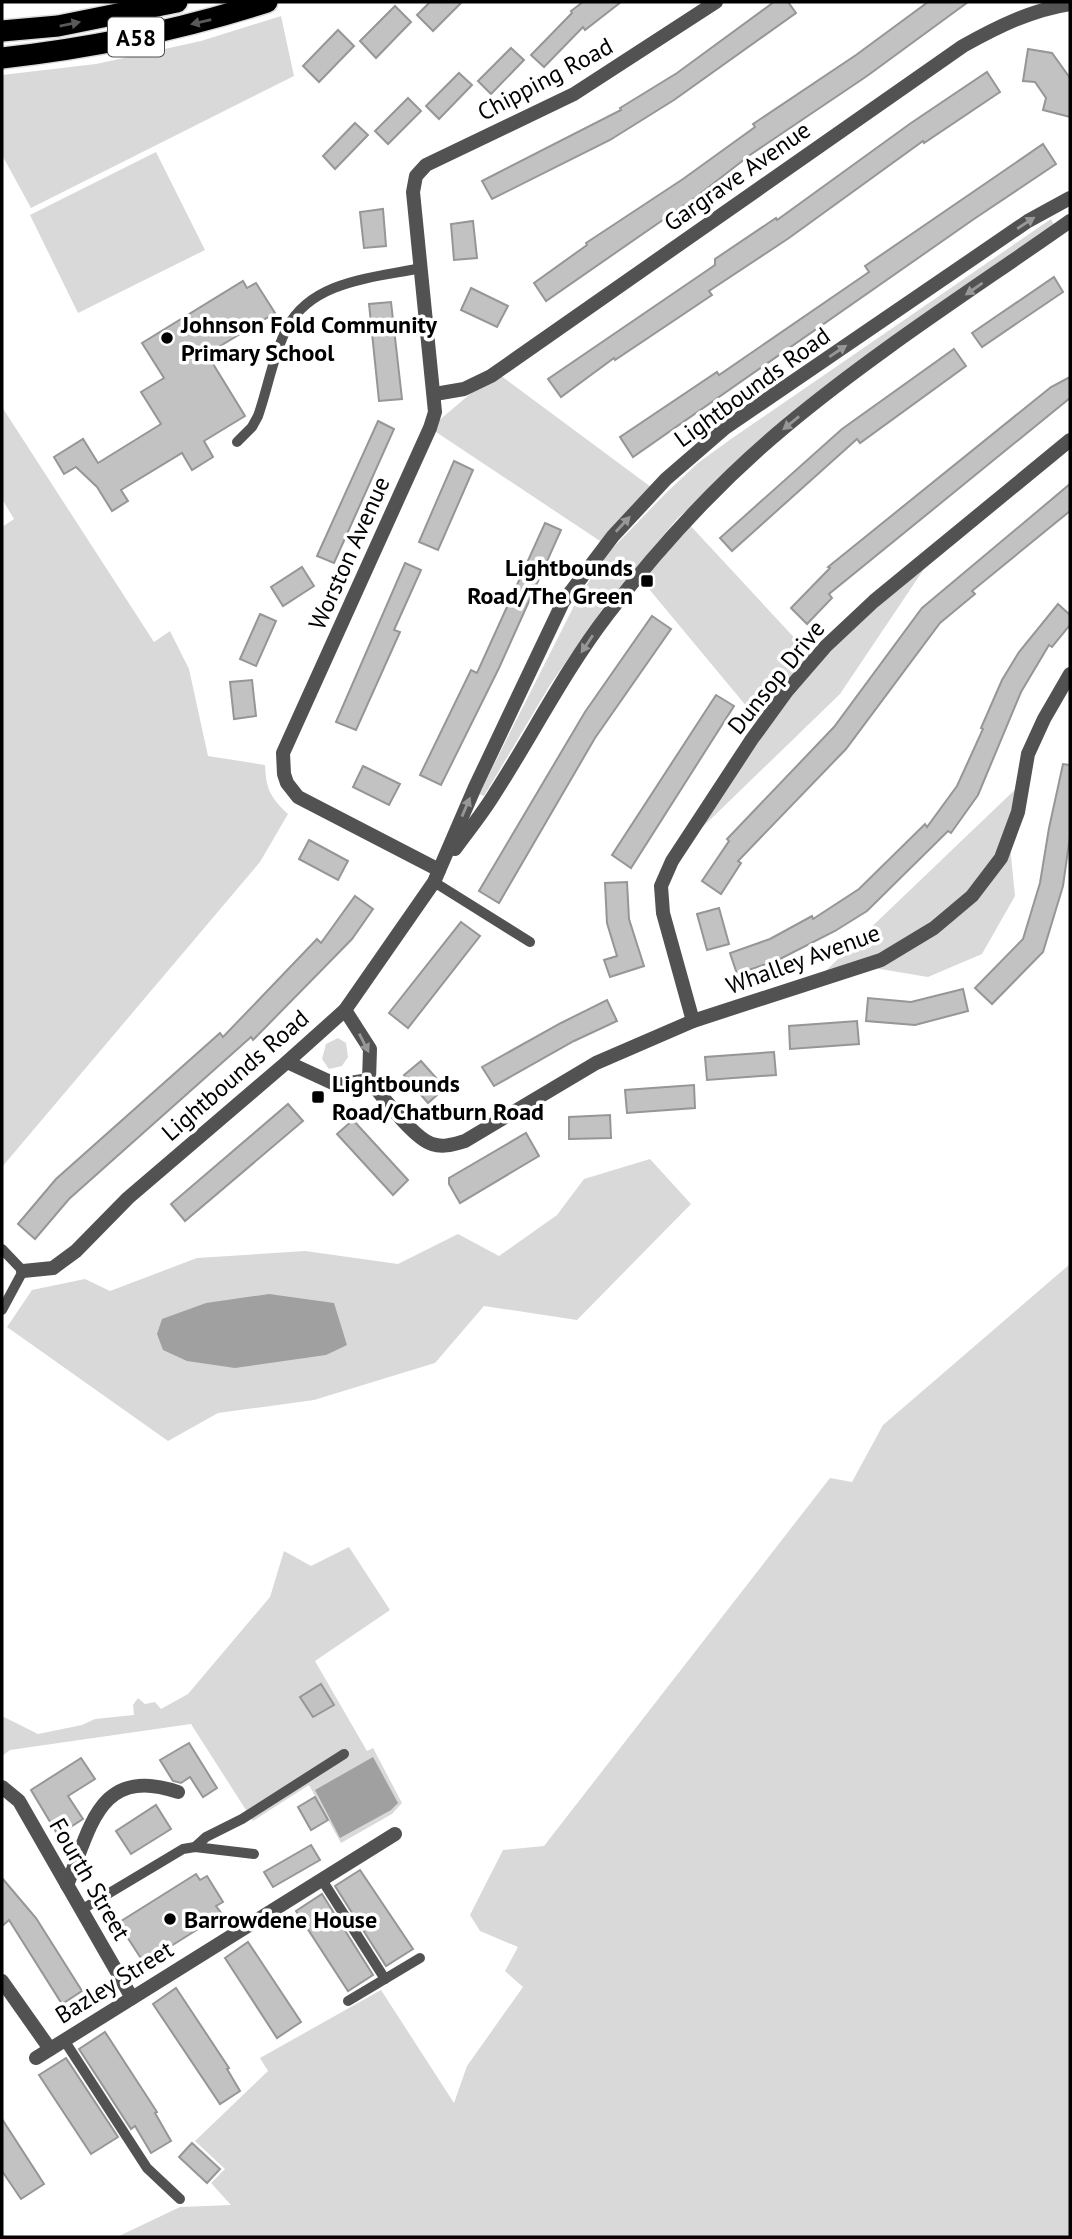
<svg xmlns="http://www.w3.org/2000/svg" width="1072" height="2239" font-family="'PT Sans',sans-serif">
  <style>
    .green { fill: #d9d9d9 }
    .water { fill: #a0a0a0 }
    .building { fill: #c2c2c2; stroke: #969696; stroke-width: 2 }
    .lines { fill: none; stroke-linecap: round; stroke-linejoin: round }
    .highway-casing { stroke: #dbdbdb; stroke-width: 24 }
    .lane { stroke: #525252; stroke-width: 10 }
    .street { stroke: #525252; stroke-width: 14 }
    .highway { stroke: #000; stroke-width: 21 }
    .oneway { fill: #595959 }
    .oneway2 { fill: #979797 }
    .poi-dot { fill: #000; stroke: #fff; stroke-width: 2.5 }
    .labels { text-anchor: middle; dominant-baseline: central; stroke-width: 7; stroke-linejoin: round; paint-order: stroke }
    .shield { fill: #fff; stroke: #4c4c4c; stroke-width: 2 }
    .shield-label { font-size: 23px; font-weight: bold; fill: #000 }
    .street-label { font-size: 24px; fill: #000; stroke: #fff }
    .poi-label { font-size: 24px; font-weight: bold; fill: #000; stroke: #fff; text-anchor: start }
  </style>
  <rect width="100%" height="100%" fill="#fff"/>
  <g class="green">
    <path d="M 281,16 L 294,76 L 31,208 L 2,155 L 2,75 L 96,64 L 201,41 Z"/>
    <path d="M 156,152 L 205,250 L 78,313 L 30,215 Z"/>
    <path d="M 1051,219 L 1054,225 L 775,428 L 677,519 L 605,605 L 550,685 L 484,796 L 479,794 L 577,600 L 608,553 L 667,492 L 698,463 L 731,439 Z"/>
    <path d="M 496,372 L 655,490 L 606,545 L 430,428 Z"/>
    <path d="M 2,407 L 154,642 L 170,631 L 189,669 L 208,756 L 265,765 C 266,789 270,797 288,814 L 260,862 L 2,1167 L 2,527 L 14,519 L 2,499 Z"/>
    <path d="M 687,522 L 814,659 L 930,560 L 840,694 L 681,848 L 762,725 L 639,577 Z"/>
    <path d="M 1024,781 L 1009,836 L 1015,896 L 982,954 L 928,977 L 862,966 L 814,982 Z"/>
    <path d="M 338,1038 L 346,1043 L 348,1057 L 342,1066 L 329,1069 L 322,1059 L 326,1044 Z"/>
    <path d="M 650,1159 L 691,1204 L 577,1320 L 484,1306 L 435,1363 L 314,1400 L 218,1413 L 168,1441 L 7,1327 L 32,1290 L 85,1279 L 110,1291 L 197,1258 L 305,1251 L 398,1264 L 458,1234 L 499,1256 L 557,1215 L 584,1179 Z"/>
    <path d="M 1070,1264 L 1070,2237 L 117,2237 L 180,2207 L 231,2205 L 211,2183 L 225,2169 L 195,2141 L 268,2071 L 260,2058 L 381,1990 L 454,2103 L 467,2066 L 523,1987 L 505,1971 L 518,1947 L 480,1931 L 470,1915 L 503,1850 L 544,1846 L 830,1478 L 852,1482 L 883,1425 Z"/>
    <path d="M 349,1547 L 390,1610 L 315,1661 L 367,1751 L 373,1748 L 402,1803 L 392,1814 L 341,1843 L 309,1785 L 253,1821 L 191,1724 L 10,1750 L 2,1756 L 2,1720 L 4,1717 L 38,1734 L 82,1725 L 95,1719 L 134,1715 L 133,1705 L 138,1698 L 145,1704 L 155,1702 L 161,1709 L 188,1694 L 270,1597 L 284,1551 L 311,1566 Z"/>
  </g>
  <g class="water">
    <path d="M 269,1294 L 334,1303 L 347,1345 L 326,1355 L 235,1368 L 187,1361 L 163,1350 L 157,1334 L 162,1319 L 206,1303 Z"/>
    <path d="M 373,1757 L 398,1803 L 391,1810 L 340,1838 L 315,1790 Z"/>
  </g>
  <g class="building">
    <path d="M 430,2 L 462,2 L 433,31 L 417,15 Z"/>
    <path d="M 583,2 L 621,2 L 585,30 L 583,27 L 544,67 L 531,55 L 572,13 L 571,11 Z"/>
    <path d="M 774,2 L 788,2 L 796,13 L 674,100 L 610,140 L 492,199 L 482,181 L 621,110 L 620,108 L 677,73 Z"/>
    <path d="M 928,2 L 968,2 L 867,76 L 750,155 L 696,197 L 546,301 L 534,283 L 587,245 L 586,243 L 683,179 L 755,127 L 753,124 L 856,55 Z"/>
    <path d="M 395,6 L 411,22 L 376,58 L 360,41 Z"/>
    <path d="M 338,30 L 354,46 L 319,82 L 303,66 Z"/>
    <path d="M 511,48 L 524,60 L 491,94 L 478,81 Z"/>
    <path d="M 1028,49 L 1052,53 L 1070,78 L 1070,117 L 1043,110 L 1046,98 L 1035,82 L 1023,81 Z"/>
    <path d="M 987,72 L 1000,92 L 924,143 L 923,141 L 789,238 L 709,291 L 712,295 L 615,360 L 614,358 L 561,397 L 548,379 L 715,265 L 715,259 L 776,218 L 777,220 L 911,123 Z"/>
    <path d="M 459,73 L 472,85 L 439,119 L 426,106 Z"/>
    <path d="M 408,98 L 421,111 L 388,144 L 375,131 Z"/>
    <path d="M 355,123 L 368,135 L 335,169 L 323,156 Z"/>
    <path d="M 1043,144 L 1056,164 L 974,219 L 633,457 L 620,437 L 717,372 L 719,375 L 869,272 L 865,266 Z"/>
    <path d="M 383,209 L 386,246 L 364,248 L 360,212 Z"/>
    <path d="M 473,221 L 477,258 L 454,260 L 451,224 Z"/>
    <path d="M 1054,277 L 1063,292 L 982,347 L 972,333 Z"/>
    <path d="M 243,281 L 247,288 L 256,283 L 275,313 L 207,354 L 245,416 L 204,441 L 213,457 L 192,470 L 182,453 L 121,490 L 128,501 L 112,511 L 97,487 L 76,467 L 64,474 L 54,457 L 83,439 L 98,463 L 161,424 L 141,392 L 164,378 L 142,343 Z"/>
    <path d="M 471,288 L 508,306 L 497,327 L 461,310 Z"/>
    <path d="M 391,302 L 402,399 L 379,401 L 369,304 Z"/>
    <path d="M 954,349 L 966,366 L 860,443 L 857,439 L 732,551 L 720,538 L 842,429 Z"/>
    <path d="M 1070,377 L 1070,398 L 829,594 L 832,598 L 807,624 L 791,608 L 830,568 L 828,567 L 1051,387 Z"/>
    <path d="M 378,421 L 394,429 L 334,563 L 317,556 Z"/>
    <path d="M 454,461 L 473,470 L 438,550 L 419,542 Z"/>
    <path d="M 1070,484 L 1070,511 L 972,591 L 975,594 L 940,623 L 846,749 L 738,861 L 741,863 L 721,894 L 702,881 L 729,841 L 727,839 L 834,727 L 922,608 Z"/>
    <path d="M 545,523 L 561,530 L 499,668 L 441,785 L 420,775 L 471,670 L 477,673 Z"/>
    <path d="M 405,563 L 421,570 L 394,630 L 400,632 L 356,730 L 336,722 Z"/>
    <path d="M 302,567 L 314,586 L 283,606 L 271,587 Z"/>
    <path d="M 1058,604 L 1070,615 L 1070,625 L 1052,647 L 1049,645 L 1021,692 L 978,795 L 951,833 L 948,831 L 867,911 L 835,931 L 778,960 L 737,974 L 730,953 L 770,939 L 812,916 L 813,919 L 859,889 L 925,824 L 927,827 L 957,786 L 983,729 L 981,728 L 1002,680 L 1019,652 Z"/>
    <path d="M 260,614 L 276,621 L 256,666 L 240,659 Z"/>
    <path d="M 652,616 L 671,629 L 595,738 L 499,903 L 479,891 L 585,712 Z"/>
    <path d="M 252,680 L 256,716 L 234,719 L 230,682 Z"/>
    <path d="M 716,695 L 734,706 L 631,868 L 612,855 Z"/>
    <path d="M 1063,764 L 1070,765 L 1070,836 L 1063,886 L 1043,952 L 992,1004 L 975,988 L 1023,939 L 1040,883 L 1049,828 Z"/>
    <path d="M 363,766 L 400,784 L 389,805 L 353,787 Z"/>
    <path d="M 309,840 L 348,861 L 338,880 L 299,859 Z"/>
    <path d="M 627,882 L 629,919 L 644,966 L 610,977 L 604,960 L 617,956 L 607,923 L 605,883 Z"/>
    <path d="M 355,896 L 373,909 L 352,939 L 253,1040 L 251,1037 L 69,1199 L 35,1239 L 18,1224 L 56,1179 L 220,1033 L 223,1037 L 317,939 L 321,943 Z"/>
    <path d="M 719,908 L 729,944 L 707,950 L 697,914 Z"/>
    <path d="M 461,922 L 480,936 L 408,1028 L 389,1013 Z"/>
    <path d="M 963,989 L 968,1011 L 915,1025 L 866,1021 L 868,998 L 911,1002 Z"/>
    <path d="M 607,1000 L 617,1021 L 574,1041 L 494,1086 L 482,1067 L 561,1023 Z"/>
    <path d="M 857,1021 L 859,1044 L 790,1049 L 789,1026 Z"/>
    <path d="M 774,1052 L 776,1075 L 707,1080 L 705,1057 Z"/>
    <path d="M 421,1061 L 445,1088 L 428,1103 L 404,1075 Z"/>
    <path d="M 694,1085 L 695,1108 L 627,1113 L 625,1090 Z"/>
    <path d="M 288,1104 L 303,1121 L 185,1221 L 171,1204 Z"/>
    <path d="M 610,1115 L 611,1138 L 569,1139 L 569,1117 Z"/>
    <path d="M 353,1120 L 408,1180 L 393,1195 L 337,1134 Z"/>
    <path d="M 526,1133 L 539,1156 L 460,1203 L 449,1184 L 449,1178 Z"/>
    <path d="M 321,1684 L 334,1705 L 313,1717 L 300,1697 Z"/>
    <path d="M 189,1743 L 217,1788 L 203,1797 L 190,1777 L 181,1783 L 173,1781 L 160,1760 Z"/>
    <path d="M 81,1758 L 95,1779 L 68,1796 L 83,1819 L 58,1835 L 31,1790 Z"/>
    <path d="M 315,1797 L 328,1820 L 311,1830 L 298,1807 Z"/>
    <path d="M 156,1805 L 171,1829 L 131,1854 L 116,1831 Z"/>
    <path d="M 311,1845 L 320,1860 L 273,1887 L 264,1872 Z"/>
    <path d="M 360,1870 L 413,1949 L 386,1966 L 335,1886 Z"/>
    <path d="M 196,1874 L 200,1880 L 207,1876 L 223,1902 L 216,1906 L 222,1914 L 144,1963 L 118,1923 Z"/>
    <path d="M 2,1878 L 36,1918 L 82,1991 L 62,2004 L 9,1920 L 2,1926 Z"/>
    <path d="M 322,1894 L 373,1975 L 348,1991 L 296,1911 Z"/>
    <path d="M 248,1942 L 301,2022 L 277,2038 L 225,1958 Z"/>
    <path d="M 176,1988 L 229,2068 L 227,2069 L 240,2091 L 220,2104 L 153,2004 Z"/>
    <path d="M 105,2032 L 157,2112 L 155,2113 L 171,2141 L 151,2153 L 135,2126 L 131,2129 L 79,2049 Z"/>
    <path d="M 66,2058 L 118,2137 L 91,2154 L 39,2075 Z"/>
    <path d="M 2,2119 L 44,2184 L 21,2199 L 2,2171 Z"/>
    <path d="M 192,2143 L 220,2169 L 207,2183 L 179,2157 Z"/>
  </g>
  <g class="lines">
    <defs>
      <g id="highway">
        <path d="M 2,31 L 58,26 L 177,2"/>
        <path d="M 2,58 C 92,48 180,30 267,2"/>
      </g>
    </defs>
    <use href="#highway" class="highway-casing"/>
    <g class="lane">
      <path d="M 237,442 L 252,427 L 258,416 C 268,388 273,355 287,328 C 312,280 374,278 421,268"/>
      <path d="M 434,882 L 530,942"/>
      <path d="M 2,1249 L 23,1271 L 2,1310"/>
      <path d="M 195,1847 L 206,1837 L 242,1819 L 344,1754"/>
      <path d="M 322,1880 L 385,1979"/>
      <path d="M 81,1910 L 183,1849 L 195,1847 L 254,1854"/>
      <path d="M 348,2001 L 420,1958"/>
      <path d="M 64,2040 L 147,2168 L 180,2199"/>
    </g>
    <g class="street">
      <path d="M 435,394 L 464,389 L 491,376 L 963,46 C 997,27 1031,10 1070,4"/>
      <path d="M 455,849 C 468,831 483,813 495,793 C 533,734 565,670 608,614 C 660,546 720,481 786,426 C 876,351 975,288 1070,221"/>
      <path d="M 439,870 L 298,797 L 287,783 L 284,774 L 283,753 L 430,428 L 435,412 L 413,192 L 416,176 L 426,165 L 574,94 L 716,2"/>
      <path d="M 345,1010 L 370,1049 L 369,1080 C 382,1096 414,1139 432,1144 C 444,1148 454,1144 465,1141 L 596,1063 L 693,1021 L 881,960 L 934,928 L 972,896 L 1001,858 L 1018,812 L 1028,754 L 1044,719 L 1070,674"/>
      <path d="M 693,1021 L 663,913 L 661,886 L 672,861 L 752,739 L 787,691 L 826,646 L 874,601 L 1070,440"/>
      <path d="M 287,1062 L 337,1085 L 369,1080"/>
      <path d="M 23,1271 L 53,1268 L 76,1251 L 128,1198 L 287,1062 L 345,1010 L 434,882 L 475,787 L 563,602 L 613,536 L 666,479 L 725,428 L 1028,221 L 1070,198"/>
      <path d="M 2,1787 L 19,1801 L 132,1998"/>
      <path d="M 67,1885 C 91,1827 99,1765 178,1792"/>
      <path d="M 2,1981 L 50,2049"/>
      <path d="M 36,2058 L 395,1834"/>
    </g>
    <use href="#highway" class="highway"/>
  </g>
  <defs><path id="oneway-solid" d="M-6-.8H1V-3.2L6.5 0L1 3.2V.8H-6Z" transform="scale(1.75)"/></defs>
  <g class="oneway">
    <use href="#oneway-solid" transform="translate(201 22) rotate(167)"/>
    <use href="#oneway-solid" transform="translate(70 24) rotate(-11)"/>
  </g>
  <g class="oneway2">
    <use href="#oneway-solid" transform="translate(1026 223) rotate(-33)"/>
    <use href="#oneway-solid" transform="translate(974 289) rotate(145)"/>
    <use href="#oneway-solid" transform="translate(838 351) rotate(-34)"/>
    <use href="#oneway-solid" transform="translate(791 423) rotate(141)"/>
    <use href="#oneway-solid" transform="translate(623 524) rotate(-47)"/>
    <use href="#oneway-solid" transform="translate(587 644) rotate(124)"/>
    <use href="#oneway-solid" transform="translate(466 807) rotate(-67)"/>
    <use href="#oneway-solid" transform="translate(364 1043) rotate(63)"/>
  </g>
  <g class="poi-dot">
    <circle cx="167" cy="338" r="7"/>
    <rect x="640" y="574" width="14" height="14" rx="3.5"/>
    <rect x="311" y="1090" width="14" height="14" rx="3.5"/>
    <circle cx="170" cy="1919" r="7"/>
  </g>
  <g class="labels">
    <rect class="shield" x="108" y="17.5" width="56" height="39" rx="5"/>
    <g class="shield-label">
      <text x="136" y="37">A58</text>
    </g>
    <g class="street-label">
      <text transform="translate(545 79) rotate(-28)">Chipping Road</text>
      <text transform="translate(737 176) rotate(-35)">Gargrave Avenue</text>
      <text transform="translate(752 387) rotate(-36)">Lightbounds Road</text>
      <text transform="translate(349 553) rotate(-66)">Worston Avenue</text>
      <text transform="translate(776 677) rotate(-51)">Dunsop Drive</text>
      <text transform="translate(803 959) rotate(-20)">Whalley Avenue</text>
      <text transform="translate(235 1075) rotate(-41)">Lightbounds Road</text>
      <text transform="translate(90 1879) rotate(60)">Fourth Street</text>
      <text transform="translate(114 1982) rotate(-32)">Bazley Street</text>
    </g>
    <g class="poi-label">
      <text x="181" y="324">Johnson Fold Community<tspan x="181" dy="28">Primary School</tspan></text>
      <text x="633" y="567" text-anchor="end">Lightbounds<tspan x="633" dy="28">Road/The Green</tspan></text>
      <text x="332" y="1083">Lightbounds<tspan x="332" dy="28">Road/Chatburn Road</tspan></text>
      <text x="184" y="1919">Barrowdene House</text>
    </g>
  </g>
  <rect width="1072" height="2239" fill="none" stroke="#000000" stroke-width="7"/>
</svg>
